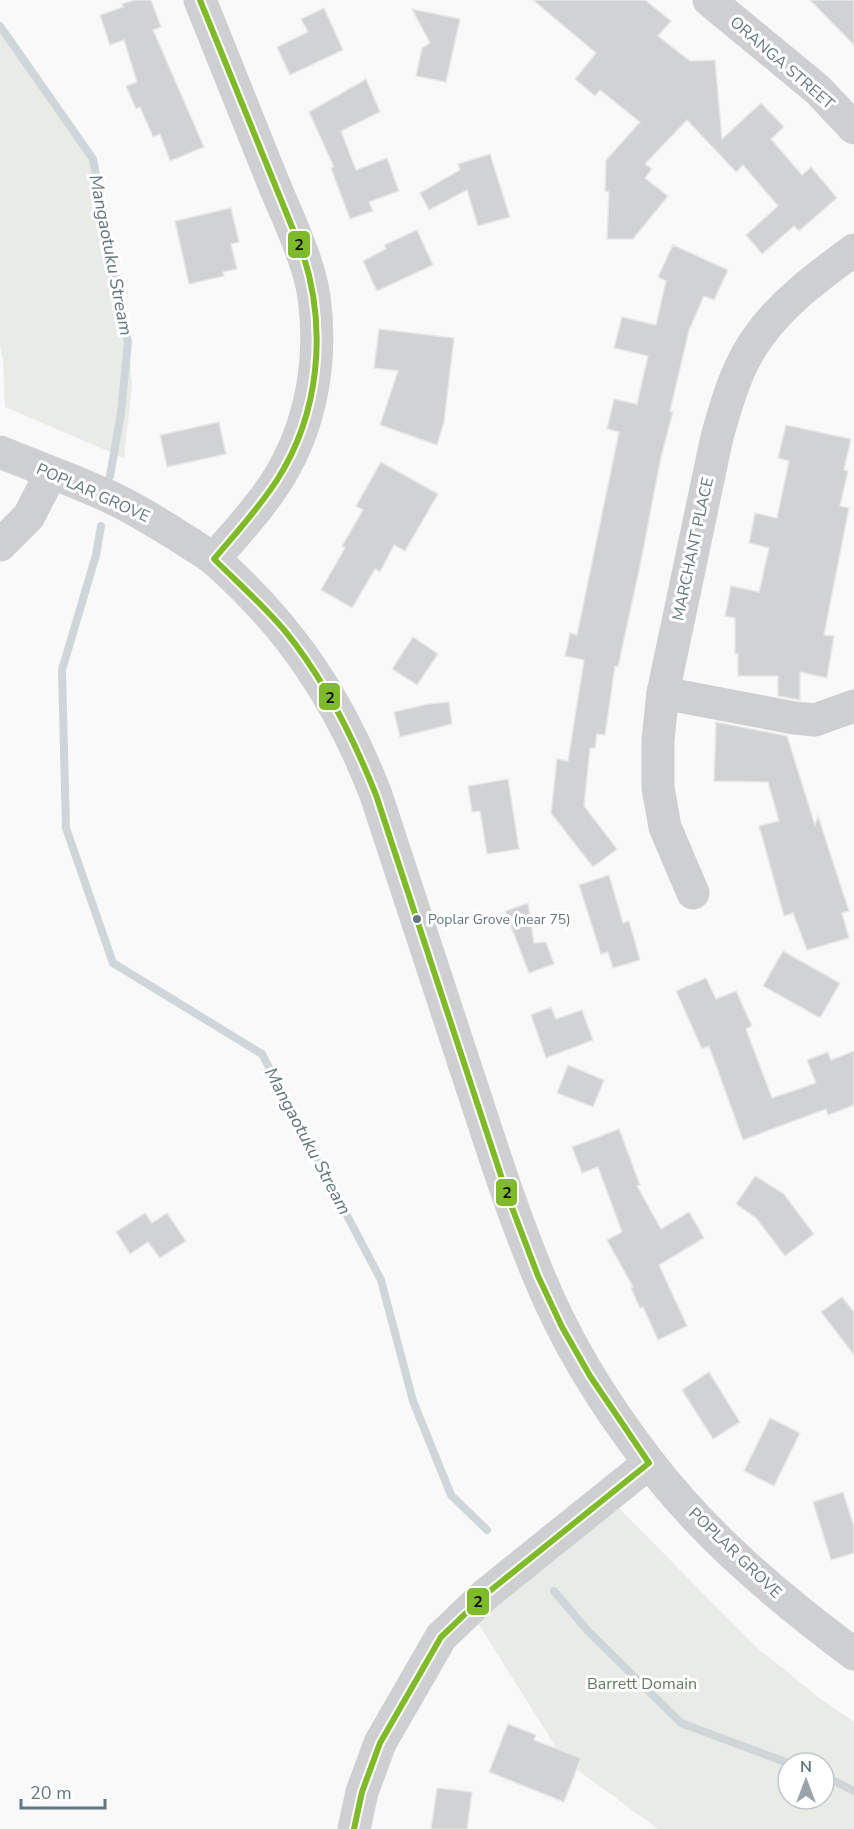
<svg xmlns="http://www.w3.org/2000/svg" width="854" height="1829" font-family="'Nunito Sans',sans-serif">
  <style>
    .green { fill: #e8ebe6; fill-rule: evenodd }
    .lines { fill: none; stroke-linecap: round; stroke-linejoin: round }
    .stream { stroke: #ced6d9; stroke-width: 8 }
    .building { fill: #d0d2d3; stroke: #e8e8e8; stroke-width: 1.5 }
    .minor { stroke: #cecfd0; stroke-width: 33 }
    .bus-1-casing { stroke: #fff; stroke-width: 10 }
    .bus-1 { stroke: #7fba29; stroke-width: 6 }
    .bus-dot { fill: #657683; stroke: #fff; stroke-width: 2 }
    .labels { text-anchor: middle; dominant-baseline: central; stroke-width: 6; stroke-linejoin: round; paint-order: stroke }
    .bus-label { font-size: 14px; fill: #657683; stroke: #fff; text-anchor: start }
    .street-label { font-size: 16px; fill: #657683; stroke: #fff }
    .park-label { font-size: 16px; fill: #687a64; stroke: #fff }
    .water-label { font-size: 18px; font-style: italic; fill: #60757c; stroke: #fff }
    .line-badge { stroke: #fff; stroke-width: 2 }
    .pale-badge-label { font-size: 16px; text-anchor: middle; font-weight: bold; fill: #111 }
  </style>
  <rect width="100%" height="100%" fill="#f9f9f9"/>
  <g class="green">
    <path d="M 0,26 L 93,159 L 126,309 L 132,385 L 124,458 L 5,407 L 3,359 L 0,347 Z"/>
    <path d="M 612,1501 L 754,1645 L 818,1697 L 854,1722 L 854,1829 L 658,1829 L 564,1760 L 468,1607 ZM 788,1763 L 824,1763 L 824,1799 L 788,1799 Z"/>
  </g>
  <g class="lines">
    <g class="stream">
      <path d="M 0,26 L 93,159 L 128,342 L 121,413 L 110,476"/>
      <path d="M 101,526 L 96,555 L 62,670 L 66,828 L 113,963 L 262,1054 L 381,1280 L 413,1401 L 451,1495 L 487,1530"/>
      <path d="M 554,1591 L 587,1630 L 681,1723 L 788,1763"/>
      <path d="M 824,1776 L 854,1791"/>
    </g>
  </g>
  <g class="building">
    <path d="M 134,0 L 151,0 L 161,27 L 153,30 L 204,147 L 170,161 L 160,134 L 153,137 L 140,107 L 136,109 L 126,86 L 137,82 L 124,40 L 110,45 L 100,15 L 123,7 L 122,4 Z"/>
    <path d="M 533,0 L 645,0 L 671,21 L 658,36 L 690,61 L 715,60 L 722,139 L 761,103 L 784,127 L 771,139 L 802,175 L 811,167 L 837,198 L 799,231 L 794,226 L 762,254 L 746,235 L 778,206 L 743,165 L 736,172 L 687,120 L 645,164 L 652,169 L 645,178 L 668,196 L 633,239 L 607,239 L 609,192 L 605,191 L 606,160 L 640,122 L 600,90 L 595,96 L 575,79 L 596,53 Z"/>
    <path d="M 810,0 L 854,0 L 854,45 Z"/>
    <path d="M 324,8 L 343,50 L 290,75 L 277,47 L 308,32 L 301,19 Z"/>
    <path d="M 412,9 L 460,19 L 446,82 L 416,76 L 422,48 L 430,43 Z"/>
    <path d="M 366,79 L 380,112 L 341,131 L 356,170 L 387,158 L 399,191 L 369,202 L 373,211 L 350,219 L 331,168 L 334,167 L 309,112 Z"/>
    <path d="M 490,154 L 510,217 L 478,226 L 467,190 L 429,210 L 420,193 L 460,170 L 458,164 Z"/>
    <path d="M 231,208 L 239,242 L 231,244 L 237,269 L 223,272 L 224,276 L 189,284 L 175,221 Z"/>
    <path d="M 417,230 L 433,265 L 377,291 L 363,261 L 386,249 L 384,245 Z"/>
    <path d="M 673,245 L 728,270 L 714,300 L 704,296 L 689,330 L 670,411 L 673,412 L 661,457 L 641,561 L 618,667 L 615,666 L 605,735 L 597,734 L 595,748 L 590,748 L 584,806 L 617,849 L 593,867 L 551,813 L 557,759 L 568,761 L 584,660 L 565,656 L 570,633 L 577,635 L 619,432 L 607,429 L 614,399 L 637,404 L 648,356 L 614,348 L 622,317 L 656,325 L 666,281 L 658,277 Z"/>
    <path d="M 379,329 L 454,338 L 444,422 L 437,445 L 380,425 L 398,371 L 374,368 Z"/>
    <path d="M 219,422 L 226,454 L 167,467 L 160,435 Z"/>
    <path d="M 786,425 L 851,439 L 844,470 L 848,471 L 840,506 L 849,508 L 824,635 L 834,636 L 827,678 L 800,672 L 800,700 L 778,696 L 778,676 L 738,676 L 738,654 L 735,654 L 735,618 L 725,616 L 731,586 L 759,592 L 769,548 L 749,543 L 755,513 L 777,518 L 789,461 L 778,458 Z"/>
    <path d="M 381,462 L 438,494 L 405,551 L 394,545 L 380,572 L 375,569 L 352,608 L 321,590 L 345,548 L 342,546 L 363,510 L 356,506 Z"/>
    <path d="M 413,637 L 438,654 L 417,685 L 392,669 Z"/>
    <path d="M 449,702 L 452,724 L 400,737 L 394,712 L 428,704 Z"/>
    <path d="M 716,722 L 787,736 L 815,825 L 818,816 L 849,911 L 842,913 L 849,938 L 807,950 L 793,913 L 784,916 L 759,826 L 779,821 L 768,782 L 714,781 Z"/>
    <path d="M 508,779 L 519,849 L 487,854 L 480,811 L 472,812 L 468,786 Z"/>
    <path d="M 609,875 L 623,923 L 629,921 L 640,960 L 613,968 L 608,952 L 601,954 L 579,885 Z"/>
    <path d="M 528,903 L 534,943 L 546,942 L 554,964 L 529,973 L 505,911 Z"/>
    <path d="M 783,951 L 840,983 L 820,1018 L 763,986 Z"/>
    <path d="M 706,978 L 716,999 L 736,991 L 752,1026 L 746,1029 L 772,1098 L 816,1083 L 807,1060 L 828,1052 L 831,1060 L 854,1051 L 854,1105 L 828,1115 L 826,1109 L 743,1140 L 709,1046 L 702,1049 L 676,991 Z"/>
    <path d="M 551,1007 L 556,1019 L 582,1010 L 593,1040 L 546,1058 L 531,1015 Z"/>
    <path d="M 568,1065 L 604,1080 L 593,1107 L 557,1093 Z"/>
    <path d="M 619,1129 L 640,1185 L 637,1186 L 661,1229 L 689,1212 L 704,1238 L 659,1265 L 687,1326 L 658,1340 L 643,1307 L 640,1308 L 631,1288 L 633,1287 L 607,1240 L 622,1232 L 598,1167 L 582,1173 L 572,1147 Z"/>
    <path d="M 755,1176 L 783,1193 L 814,1234 L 785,1256 L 756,1218 L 736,1204 Z"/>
    <path d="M 145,1213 L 152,1223 L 167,1213 L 186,1241 L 160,1258 L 148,1242 L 130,1254 L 116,1232 Z"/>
    <path d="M 842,1297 L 854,1312 L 854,1355 L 821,1312 Z"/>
    <path d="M 709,1372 L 740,1422 L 713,1439 L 682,1390 Z"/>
    <path d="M 770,1418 L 800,1433 L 774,1486 L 744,1471 Z"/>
    <path d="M 843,1492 L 854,1527 L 854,1553 L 831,1560 L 813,1502 Z"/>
    <path d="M 508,1724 L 536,1735 L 534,1740 L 581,1758 L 564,1802 L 489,1772 Z"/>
    <path d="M 437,1788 L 472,1792 L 467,1829 L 431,1829 Z"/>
  </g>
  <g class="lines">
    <g class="minor">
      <path d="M 200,0 C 224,61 249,121 273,182 C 287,216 309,261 314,297 C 322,354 313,415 286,465 C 267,501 239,529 214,559"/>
      <path d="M 709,0 L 817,89 L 854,128"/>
      <path d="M 0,452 C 36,467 74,480 110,497 C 136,509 161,525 185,540 C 195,547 206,553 215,560 C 291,627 340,701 376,795 C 406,886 436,977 466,1069 C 489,1138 510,1207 538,1274 C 565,1341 604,1404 648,1461 C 706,1537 778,1597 854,1654"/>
      <path d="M 0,545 L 29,516 L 51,473"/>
      <path d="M 663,693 L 794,718 L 815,720 L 854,706"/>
      <path d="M 693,893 L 665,827 L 658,788 L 658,740 L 663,693 L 717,437 C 727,402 737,365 759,336 C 784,301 820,275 854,250"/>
      <path d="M 354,1829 L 362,1792 L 380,1743 L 441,1637 L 486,1594 L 649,1463"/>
    </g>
    <defs>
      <path id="bus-1" d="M 200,0 L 303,254 C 327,328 320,413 277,480 C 259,508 236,533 214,559 C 238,583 263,605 285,631 C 325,680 353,737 376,795 L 508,1197 L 538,1276 L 562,1327 L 590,1376 L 649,1463 L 486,1594 L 441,1637 L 380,1743 L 362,1792 L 354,1829"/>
    </defs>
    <use href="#bus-1" class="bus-1-casing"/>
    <use href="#bus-1" class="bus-1"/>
  </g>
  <circle class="bus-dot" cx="417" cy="919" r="5"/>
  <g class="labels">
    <g class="bus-label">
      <text x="428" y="919">Poplar Grove (near 75)</text>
    </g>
    <g class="street-label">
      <text transform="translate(782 63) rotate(41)">ORANGA STREET</text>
      <text transform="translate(93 493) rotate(24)">POPLAR GROVE</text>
      <text transform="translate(693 549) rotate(-78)">MARCHANT PLACE</text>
      <text transform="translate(735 1553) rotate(44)">POPLAR GROVE</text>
    </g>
    <g class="park-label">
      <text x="642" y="1684">Barrett Domain</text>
    </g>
    <g class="water-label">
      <text transform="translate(111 255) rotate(79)">Mangaotuku Stream</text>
      <text transform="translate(308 1141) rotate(62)">Mangaotuku Stream</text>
    </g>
  </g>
  <g class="line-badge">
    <rect x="287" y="230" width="24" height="29" rx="6" fill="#7fba29"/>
    <rect x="318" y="682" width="23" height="29" rx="6" fill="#7fba29"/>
    <rect x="495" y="1178" width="23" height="29" rx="6" fill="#7fba29"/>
    <rect x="466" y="1587" width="24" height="29" rx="6" fill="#7fba29"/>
  </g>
  <g class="pale-badge-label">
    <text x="299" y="250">2</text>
    <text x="330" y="703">2</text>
    <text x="507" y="1198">2</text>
    <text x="478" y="1607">2</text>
  </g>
  <g transform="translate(806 1781)"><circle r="28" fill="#ffffff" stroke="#c1c8cd" stroke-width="1.5"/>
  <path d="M0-4.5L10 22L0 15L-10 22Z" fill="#99a4ac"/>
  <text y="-9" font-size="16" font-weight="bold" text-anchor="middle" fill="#657683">N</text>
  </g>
  <path d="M21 1799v9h84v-9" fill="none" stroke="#657683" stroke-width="3"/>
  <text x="30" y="1799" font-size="18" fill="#657683" stroke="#ffffff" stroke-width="4.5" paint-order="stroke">20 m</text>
</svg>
